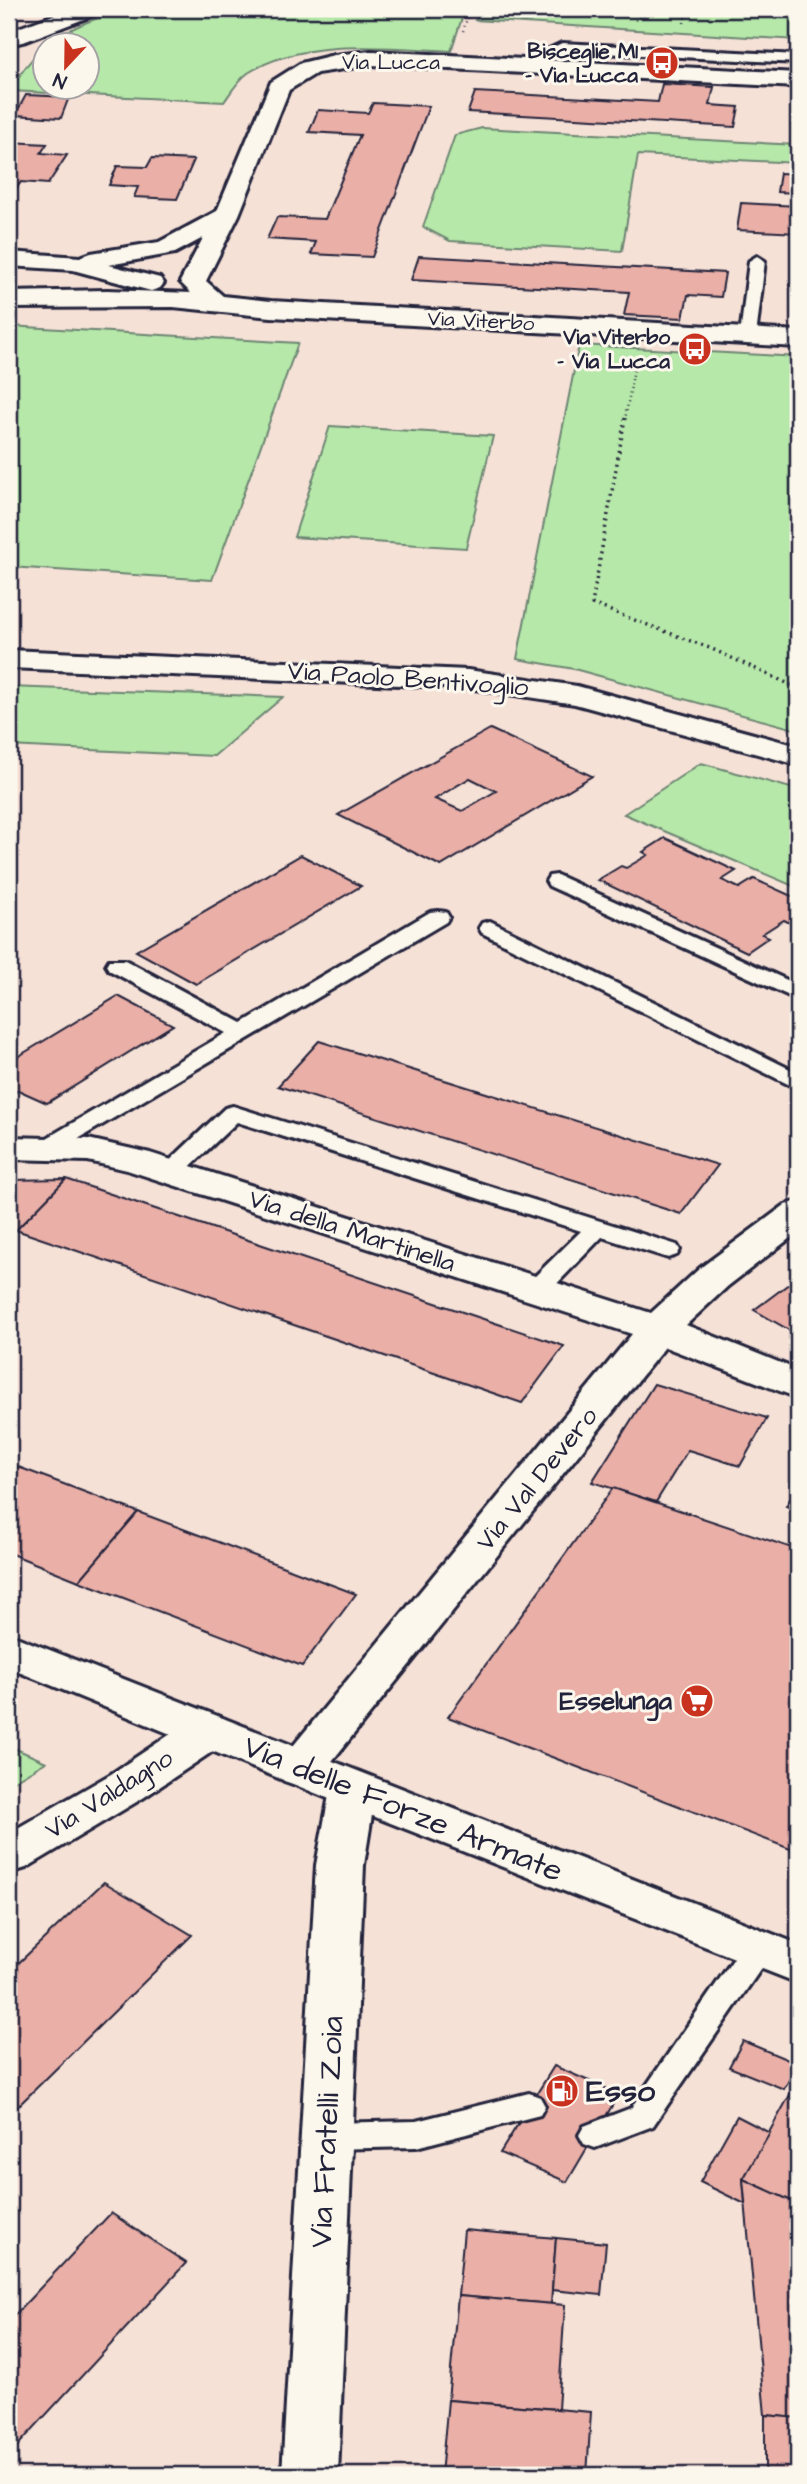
<svg xmlns="http://www.w3.org/2000/svg" width="807" height="2484" font-family="'Architects Daughter',sans-serif">
  <style>
    .green { fill: #b6e8a9; stroke: #6c8572; stroke-width: 2; fill-rule: evenodd }
    .building { fill: #eaafa7; stroke: #22223b; stroke-width: 2; fill-rule: evenodd }
    .lines { fill: none; stroke-linecap: round; stroke-linejoin: round }
    .service-casing { stroke: #22223b; stroke-width: 6 }
    .minor-casing { stroke: #22223b; stroke-width: 6 }
    .tertiary-casing { stroke: #22223b; stroke-width: 6 }
    .secondary-casing { stroke: #22223b; stroke-width: 6 }
    .path-far1 { stroke: #22223b; stroke-width: 2.5; stroke-dasharray: 1 3.5; stroke-linecap: butt }
    .path { stroke: #22223b; stroke-width: 3.5; stroke-dasharray: 2 4.5; stroke-linecap: butt }
    .service { fill: #fbf7ec; fill-rule: evenodd }
    .minor { fill: #fbf7ec; fill-rule: evenodd }
    .tertiary { fill: #fbf7ec; fill-rule: evenodd }
    .secondary { fill: #fbf7ec; fill-rule: evenodd }
    .labels { text-anchor: middle; dominant-baseline: central; stroke-width: 6; stroke-linejoin: round; paint-order: stroke }
    .far-poi-label { font-size: 21px; font-weight: bold; fill: #22223b; stroke: #fbf7ec; text-anchor: end }
    .far-street-label { font-size: 21px; fill: #22223b; stroke: #fbf7ec }
    .street-label { font-size: 26px; fill: #22223b; stroke: #fbf7ec }
    .poi-label { font-size: 26px; font-weight: bold; fill: #22223b; stroke: #fbf7ec; text-anchor: end }
    .near-street-label { font-size: 32px; fill: #22223b; stroke: #fbf7ec }
    .near-poi-label { font-size: 32px; font-weight: bold; fill: #22223b; stroke: #fbf7ec; text-anchor: start }
  </style>
  <rect width="100%" height="100%" fill="#f6e1d7"/>
  <filter id="ink" filterUnits="userSpaceOnUse"><feTurbulence type="fractalNoise" baseFrequency=".0143" numOctaves="2"/><feDisplacementMap in="SourceGraphic" scale="14" xChannelSelector="R" yChannelSelector="G"/><feConvolveMatrix kernelMatrix="1 2 1 2 8 2 1 2 1" color-interpolation-filters="sRGB"/></filter>
  <g filter="url(#ink)">
    <g class="green">
      <path d="M 130,9 L 465,9 L 451,51 C 389,48 304,37 248,73 C 238,80 231,92 224,102 L 11,91 C 35,41 78,21 130,9 ZM 46,46 L 88,46 L 88,88 L 46,88 Z"/>
      <path d="M 479,9 L 684,9 L 798,14 L 798,40 L 475,20 Z"/>
      <path d="M 482,128 L 798,145 L 798,163 L 638,155 L 622,251 L 450,241 L 423,227 L 455,135 Z"/>
      <path d="M 9,326 L 298,343 L 212,580 L 9,567 Z"/>
      <path d="M 579,345 L 798,357 L 798,730 L 574,669 L 517,659 Z"/>
      <path d="M 330,426 L 493,436 L 466,548 L 294,537 Z"/>
      <path d="M 9,687 L 283,697 L 214,756 L 9,746 Z"/>
      <path d="M 701,763 L 798,790 L 798,888 L 624,814 Z"/>
      <path d="M 9,1746 L 46,1762 L 9,1784 Z"/>
    </g>
    <g class="building">
      <path d="M 662,84 L 714,87 L 710,105 L 739,107 L 735,127 L 468,112 L 475,92 L 658,102 Z"/>
      <path d="M 26,95 L 69,97 L 61,118 L 15,115 Z"/>
      <path d="M 373,103 L 429,106 L 372,257 L 311,254 L 316,242 L 267,239 L 277,217 L 325,219 L 360,135 L 309,132 L 318,110 L 368,113 Z"/>
      <path d="M 9,142 L 47,144 L 41,153 L 67,155 L 48,184 L 21,182 L 16,189 L 9,189 Z"/>
      <path d="M 152,158 L 194,160 L 177,199 L 134,197 L 138,187 L 109,185 L 117,166 L 147,167 Z"/>
      <path d="M 780,173 L 798,174 L 798,193 L 777,192 Z"/>
      <path d="M 741,203 L 798,206 L 798,233 L 737,230 Z"/>
      <path d="M 419,256 L 725,273 L 721,297 L 688,295 L 683,318 L 624,315 L 629,292 L 411,280 Z"/>
      <path d="M 490,729 L 592,776 L 441,866 L 338,815 ZM 470,778 L 496,791 L 462,811 L 435,799 Z"/>
      <path d="M 665,838 L 736,871 L 722,880 L 739,888 L 754,879 L 798,899 L 798,917 L 790,923 L 784,920 L 762,934 L 769,937 L 747,952 L 598,880 L 621,866 L 626,868 L 648,855 L 643,852 Z"/>
      <path d="M 301,855 L 361,886 L 196,984 L 136,951 Z"/>
      <path d="M 118,996 L 173,1025 L 47,1103 L 18,1090 L 9,1098 L 9,1062 Z"/>
      <path d="M 319,1041 L 718,1165 L 681,1214 L 278,1086 Z"/>
      <path d="M 66,1179 L 564,1346 L 522,1403 L 16,1230 Z"/>
      <path d="M 66,1179 L 16,1230 L 9,1234 L 9,1180 Z"/>
      <path d="M 798,1277 L 798,1335 L 754,1310 Z"/>
      <path d="M 654,1384 L 767,1418 L 740,1466 L 688,1450 L 656,1502 L 592,1482 Z"/>
      <path d="M 13,1465 L 138,1512 L 79,1581 L 9,1553 L 9,1469 Z"/>
      <path d="M 798,1485 L 798,1511 L 786,1506 Z"/>
      <path d="M 613,1488 L 798,1550 L 798,1852 L 448,1717 Z"/>
      <path d="M 138,1512 L 356,1594 L 302,1666 L 79,1581 Z"/>
      <path d="M 104,1882 L 192,1935 L 9,2115 L 9,1972 Z"/>
      <path d="M 743,2041 L 798,2064 L 784,2089 L 729,2067 Z"/>
      <path d="M 554,2066 L 619,2094 L 567,2182 L 500,2153 Z"/>
      <path d="M 791,2093 L 798,2096 L 798,2204 L 743,2179 Z"/>
      <path d="M 737,2116 L 770,2133 L 743,2179 L 745,2204 L 700,2182 Z"/>
      <path d="M 743,2179 L 798,2204 L 798,2281 L 792,2325 L 798,2326 L 798,2418 L 765,2415 Z"/>
      <path d="M 111,2213 L 186,2263 L 9,2455 L 9,2321 Z"/>
      <path d="M 464,2230 L 556,2238 L 551,2304 L 458,2296 Z"/>
      <path d="M 556,2238 L 606,2243 L 601,2295 L 552,2290 Z"/>
      <path d="M 458,2296 L 565,2305 L 558,2409 L 448,2400 Z"/>
      <path d="M 448,2400 L 591,2412 L 587,2475 L 441,2475 Z"/>
      <path d="M 765,2415 L 798,2418 L 798,2475 L 765,2475 Z"/>
    </g>
    <g class="lines">
      <defs>
        <g id="service">
          <path d="M 562,43 L 798,55 L 798,63 L 564,51 L 527,68 L 517,68 L 515,65 Z"/>
          <path d="M 757,256 L 765,261 L 756,336 L 748,341 L 740,336 L 749,261 Z"/>
          <path d="M 557,875 L 798,985 L 798,1000 L 549,886 L 546,881 L 549,876 Z"/>
          <path d="M 438,911 L 446,912 L 449,917 L 446,922 L 51,1155 L 43,1157 L 35,1155 L 31,1150 L 35,1145 L 226,1033 L 109,970 L 106,965 L 109,960 L 125,960 L 242,1023 L 430,912 Z"/>
          <path d="M 490,921 L 798,1073 L 798,1089 L 482,933 L 479,928 L 482,923 Z"/>
          <path d="M 233,1106 L 677,1245 L 680,1250 L 677,1255 L 668,1258 L 602,1237 L 544,1297 L 535,1299 L 526,1297 L 523,1291 L 526,1285 L 581,1231 L 237,1122 L 179,1177 L 171,1179 L 163,1177 L 159,1172 L 163,1167 L 225,1108 Z"/>
          <path d="M 758,1936 L 769,1939 L 773,1948 L 769,1957 L 653,2126 L 595,2148 L 584,2144 L 579,2135 L 584,2126 L 631,2108 L 747,1939 Z"/>
          <path d="M 529,2093 L 540,2097 L 545,2106 L 540,2115 L 416,2147 L 327,2149 L 316,2145 L 311,2136 L 316,2127 L 327,2123 L 416,2121 Z"/>
        </g>
        <g id="minor">
          <path d="M 371,51 L 798,73 L 798,87 L 371,65 L 317,73 L 289,90 L 239,215 L 206,281 L 223,296 L 271,301 L 798,331 L 798,347 L 271,317 L 173,307 L 9,308 L 9,292 L 107,290 L 191,293 L 180,282 L 203,238 L 175,253 L 109,265 L 160,278 L 164,283 L 160,288 L 151,291 L 73,270 L 9,266 L 9,252 L 80,257 L 91,253 L 159,242 L 217,211 L 271,82 L 301,63 L 334,55 Z"/>
          <path d="M 9,650 L 468,670 L 577,686 L 798,746 L 798,765 L 575,704 L 468,688 L 9,668 Z"/>
          <path d="M 9,1137 L 88,1139 L 150,1153 L 651,1313 L 700,1268 L 785,1205 L 798,1201 L 798,1232 L 728,1286 L 686,1325 L 798,1370 L 798,1398 L 665,1347 L 316,1781 L 300,1786 L 284,1781 L 277,1769 L 284,1757 L 632,1334 L 127,1170 L 88,1161 L 9,1159 Z"/>
          <path d="M 209,1714 L 225,1719 L 232,1731 L 225,1743 L 143,1798 L 26,1868 L 9,1873 L 9,1833 L 111,1774 L 193,1719 Z"/>
          <path d="M 353,1773 L 369,1778 L 376,1790 L 364,1865 L 338,2475 L 282,2475 L 316,1865 L 330,1790 L 337,1778 Z"/>
        </g>
        <path id="tertiary" d="M 9,1634 L 798,1944 L 798,1983 L 337,1802 L 9,1668 Z"/>
        <path id="secondary" d="M 70,9 L 100,9 L 97,14 L 26,41 L 18,43 L 9,38 L 10,31 Z"/>
      </defs>
      <use href="#service" class="service-casing"/>
      <use href="#minor" class="minor-casing"/>
      <use href="#tertiary" class="tertiary-casing"/>
      <use href="#secondary" class="secondary-casing"/>
      <g class="path-far1">
        <path d="M 600,9 L 614,18"/>
        <path d="M 635,20 L 652,11"/>
        <path d="M 684,23 L 686,13"/>
        <path d="M 463,31 L 470,9"/>
        <path d="M 625,420 L 635,363"/>
      </g>
      <path class="path" d="M 625,418 L 592,604 L 712,649 L 798,688"/>
      <use href="#service" class="service"/>
      <use href="#minor" class="minor"/>
      <use href="#tertiary" class="tertiary"/>
      <use href="#secondary" class="secondary"/>
    </g>
  </g>
  <defs>
    <symbol id="bus-disc" viewBox="-11 -11 22 22"><circle r="9.5" fill="#c8321e" stroke="#fbf7ec"/><path d="M-5-6H5V4H4V6H2V4H-2V6H-4V4H-5ZM-3.5-4V0h7V-4ZM-3.5 1.2v1.5H-2V1.2ZM2 1.2v1.5H3.5V1.2Z" fill="#fff"/></symbol>
    <symbol id="supermarket-disc" viewBox="-11 -11 22 22"><circle r="9.5" fill="#c8321e" stroke="#fbf7ec"/><path d="M-6-5.5h2.5l.6 2H6L4.5 2H-2.5L-4.4-4H-6ZM-1.5 3.2a1.3 1.3 0 1 0 .1 0ZM3 3.2a1.3 1.3 0 1 0 .1 0Z" fill="#fff"/></symbol>
    <symbol id="fuel-disc" viewBox="-11 -11 22 22"><circle r="9.5" fill="#c8321e" stroke="#fbf7ec"/><path d="M-5.5-6h7V0h2V4h1.3V-2.5L3-4.5l.8-.8L6-3V5H2.5V1h-1V6h-7ZM-4.2-4.7v3.2H.2V-4.7Z" fill="#fff"/></symbol>
  </defs>
  <g fill-rule="evenodd">
    <use href="#bus-disc" x="643" y="44" width="38" height="38"/>
    <use href="#bus-disc" x="676" y="330" width="38" height="38"/>
    <use href="#supermarket-disc" x="678" y="1682" width="38" height="38"/>
    <use href="#fuel-disc" x="543" y="2072" width="38" height="38"/>
  </g>
  <g class="labels">
    <g class="far-poi-label">
      <text x="638" y="51">Bisceglie M1<tspan x="638" dy="24">- Via Lucca</tspan></text>
      <text x="670" y="337">Via Viterbo<tspan x="670" dy="24">- Via Lucca</tspan></text>
    </g>
    <g class="far-street-label">
      <text x="391" y="62">Via Lucca</text>
      <text transform="translate(481 321) rotate(3)">Via Viterbo</text>
    </g>
    <g class="street-label">
      <text transform="translate(408 679) rotate(4)">Via Paolo Bentivoglio</text>
      <text transform="translate(352 1231) rotate(18)">Via della Martinella</text>
      <text transform="translate(537 1479) rotate(-51)">Via Val Devero</text>
      <text transform="translate(109 1794) rotate(-32)">Via Valdagno</text>
    </g>
    <g class="poi-label">
      <text x="672" y="1701">Esselunga</text>
    </g>
    <g class="near-street-label">
      <text transform="translate(403 1809) rotate(22)">Via delle Forze Armate</text>
      <text transform="translate(327 2132) rotate(-87)">Via Fratelli Zoia</text>
    </g>
    <g class="near-poi-label">
      <text x="586" y="2091">Esso</text>
    </g>
  </g>
  <rect width="807" height="2484" fill="none" stroke="#fbf7ec" stroke-width="35"/>
  <rect x="18" y="18" width="772" height="2449" fill="none" stroke="#22223b" stroke-width="2.5" filter="url(#ink)"/>
  <g transform="translate(66 66) rotate(202)"><circle r="33" fill="#fbf7ec" stroke="#a4a2a5" stroke-width="2"/>
  <path d="M0-5L12 26L0 18L-12 26Z" fill="#c8321e"/>
  <text y="-10" font-size="19" font-weight="bold" text-anchor="middle" fill="#22223b">N</text>
  </g>
</svg>
